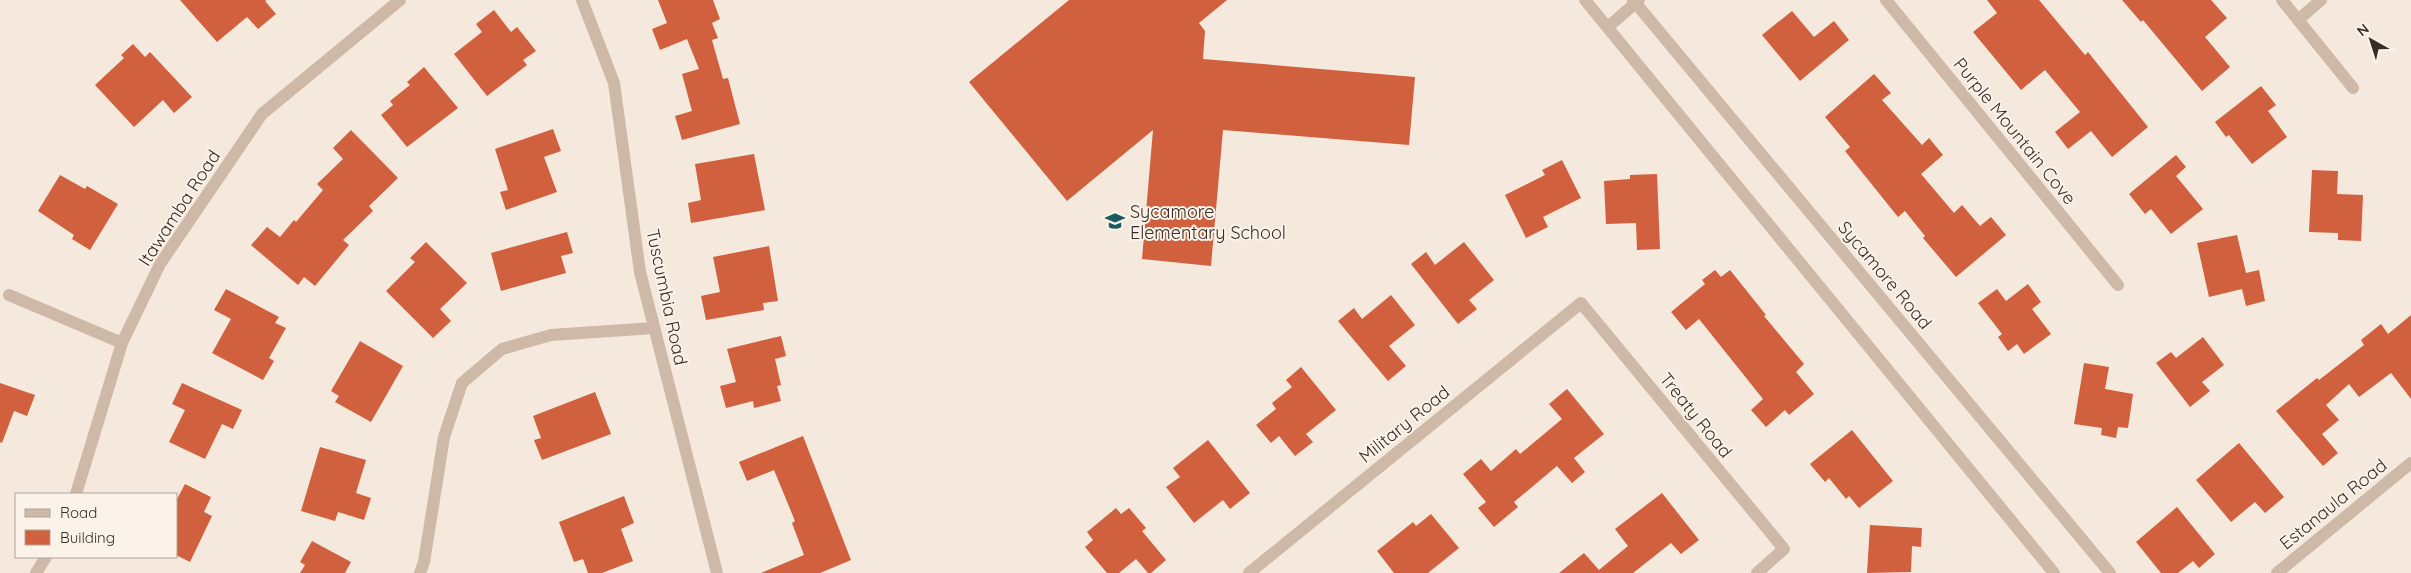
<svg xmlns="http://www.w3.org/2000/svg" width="2411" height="573" font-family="Quicksand,sans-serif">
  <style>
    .building { fill: #d0603e }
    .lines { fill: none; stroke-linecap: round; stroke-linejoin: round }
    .minor { stroke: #ceb8a7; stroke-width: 12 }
    .tertiary { stroke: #ceb8a7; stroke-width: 12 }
    .labels { text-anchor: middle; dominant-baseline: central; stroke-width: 4; stroke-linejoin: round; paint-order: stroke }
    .street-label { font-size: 18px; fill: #392d28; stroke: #fbf3e9 }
    .poi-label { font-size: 18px; fill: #392d28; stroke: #fbf3e9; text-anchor: start }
  </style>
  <rect width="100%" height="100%" fill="#f4e9dc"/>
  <g class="building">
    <path d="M 180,0 L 267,0 L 265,1 L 276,14 L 258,29 L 247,17 L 217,42 Z"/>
    <path d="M 658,0 L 713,0 L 720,19 L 712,23 L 718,38 L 712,40 L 723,79 L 728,78 L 740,124 L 682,140 L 675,116 L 692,111 L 682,74 L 699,69 L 687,39 L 660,50 L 652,29 L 667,23 Z"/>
    <path d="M 1069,0 L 1227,0 L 1199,23 L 1205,31 L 1203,59 L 1415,77 L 1409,145 L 1223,130 L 1211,266 L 1142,259 L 1153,130 L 1067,201 L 969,82 Z"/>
    <path d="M 1987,0 L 2039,0 L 2085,55 L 2088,52 L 2148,127 L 2112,157 L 2091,131 L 2068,149 L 2055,132 L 2080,112 L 2045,70 L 2021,90 L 1973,32 L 1997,13 Z"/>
    <path d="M 2122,0 L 2211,0 L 2227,18 L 2205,37 L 2230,67 L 2202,91 L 2143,20 L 2141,22 Z"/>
    <path d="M 494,10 L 511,32 L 517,27 L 536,51 L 523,60 L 527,65 L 487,96 L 454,54 L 482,32 L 476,24 Z"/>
    <path d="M 1792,11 L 1814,37 L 1834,21 L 1849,40 L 1800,81 L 1762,35 Z"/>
    <path d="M 133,44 L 145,57 L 150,52 L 192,97 L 174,113 L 163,100 L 134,127 L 95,85 L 124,58 L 121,55 Z"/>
    <path d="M 424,67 L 458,108 L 407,147 L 381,115 L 393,105 L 390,101 L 410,85 L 407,82 Z"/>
    <path d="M 1874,74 L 1891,93 L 1882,100 L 1922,145 L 1929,138 L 1943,155 L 1921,174 L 1954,213 L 1962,205 L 1980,226 L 1991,217 L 2006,235 L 1956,277 L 1923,238 L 1925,236 L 1905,211 L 1898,217 L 1845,151 L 1850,147 L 1825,117 Z"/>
    <path d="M 2261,86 L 2276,105 L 2268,111 L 2287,137 L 2252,164 L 2229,135 L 2226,137 L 2215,122 Z"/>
    <path d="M 553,129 L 561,151 L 544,157 L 557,192 L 506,210 L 500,192 L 508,190 L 495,149 Z"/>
    <path d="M 351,130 L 398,178 L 369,206 L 373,211 L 343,240 L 349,245 L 315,286 L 304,277 L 298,285 L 251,245 L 267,227 L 280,237 L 294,220 L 296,222 L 323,190 L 317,184 L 343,159 L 333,148 Z"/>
    <path d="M 754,154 L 765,210 L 691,223 L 688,203 L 701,200 L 695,164 Z"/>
    <path d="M 2176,155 L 2186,167 L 2176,176 L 2203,209 L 2171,234 L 2151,209 L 2145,214 L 2129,194 Z"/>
    <path d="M 1562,160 L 1581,198 L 1543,217 L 1548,227 L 1526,238 L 1505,195 L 1545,175 L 1542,170 Z"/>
    <path d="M 2312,170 L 2338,171 L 2337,194 L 2363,195 L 2361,241 L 2338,240 L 2338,233 L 2309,232 Z"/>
    <path d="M 1657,174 L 1660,249 L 1637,250 L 1636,223 L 1606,224 L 1604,181 L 1630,179 L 1630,175 Z"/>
    <path d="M 60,175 L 85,189 L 87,186 L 118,204 L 90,250 L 72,239 L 74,235 L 38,211 Z"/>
    <path d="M 567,232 L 573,253 L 561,256 L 566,273 L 501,291 L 491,253 Z"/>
    <path d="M 2237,235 L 2246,273 L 2259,270 L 2265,301 L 2246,306 L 2242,289 L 2209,297 L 2197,243 Z"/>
    <path d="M 426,242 L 467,283 L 440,309 L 451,321 L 433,338 L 386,291 L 415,262 L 410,258 Z"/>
    <path d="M 1464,242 L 1494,280 L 1469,300 L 1477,309 L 1458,324 L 1411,264 L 1426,252 L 1435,265 Z"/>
    <path d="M 769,246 L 778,301 L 763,303 L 764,310 L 706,320 L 701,296 L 720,292 L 713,257 Z"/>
    <path d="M 1715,270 L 1721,277 L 1730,270 L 1766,315 L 1764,316 L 1804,364 L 1796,372 L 1814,394 L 1789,415 L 1785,410 L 1766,427 L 1751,410 L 1763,399 L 1699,319 L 1686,330 L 1671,312 L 1705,284 L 1702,280 Z"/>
    <path d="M 2028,284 L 2041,302 L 2032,309 L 2051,334 L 2024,354 L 2017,344 L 2008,351 L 1998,337 L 2002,334 L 1978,303 L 1997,289 L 2006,301 Z"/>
    <path d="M 226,289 L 279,317 L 275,323 L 286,328 L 269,358 L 274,361 L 263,380 L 212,353 L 231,319 L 214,310 Z"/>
    <path d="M 1391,295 L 1415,325 L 1389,346 L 1406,366 L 1388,381 L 1338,321 L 1354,308 L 1362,319 Z"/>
    <path d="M 2411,315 L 2411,399 L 2391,373 L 2359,397 L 2349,384 L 2326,405 L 2339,420 L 2322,434 L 2338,453 L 2323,466 L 2276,411 L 2317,378 L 2319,380 L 2364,345 L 2361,340 L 2381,324 L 2388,334 Z"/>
    <path d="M 781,336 L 786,356 L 775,359 L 781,385 L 777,386 L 781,401 L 754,408 L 753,401 L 726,408 L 720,386 L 736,382 L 727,349 Z"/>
    <path d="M 2203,337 L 2224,365 L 2202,382 L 2210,391 L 2190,407 L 2156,363 L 2171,352 L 2176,358 Z"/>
    <path d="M 360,341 L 403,366 L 371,422 L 335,402 L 339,396 L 331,391 Z"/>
    <path d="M 2084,363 L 2109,367 L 2105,389 L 2133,394 L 2128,428 L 2118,427 L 2116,438 L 2101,435 L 2102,428 L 2074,424 Z"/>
    <path d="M 1301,367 L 1336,410 L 1306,434 L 1313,442 L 1295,456 L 1279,436 L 1271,443 L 1256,425 L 1276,409 L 1272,403 L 1292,387 L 1286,380 Z"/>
    <path d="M 0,383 L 35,395 L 27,416 L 14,411 L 2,443 L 0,442 Z"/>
    <path d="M 182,383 L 242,410 L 233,429 L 222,424 L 205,459 L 169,442 L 185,410 L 172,404 Z"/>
    <path d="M 1567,389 L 1604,434 L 1574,458 L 1585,472 L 1572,483 L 1557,466 L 1514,502 L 1518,507 L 1494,527 L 1478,508 L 1486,502 L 1463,474 L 1481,459 L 1491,471 L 1516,449 L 1520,454 L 1562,419 L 1549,404 Z"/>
    <path d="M 595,392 L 611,434 L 542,460 L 534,440 L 541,438 L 533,416 Z"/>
    <path d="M 1852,430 L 1893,481 L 1859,508 L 1849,496 L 1846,499 L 1829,478 L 1825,482 L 1810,464 Z"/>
    <path d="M 803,436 L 851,560 L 820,573 L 761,573 L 804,555 L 792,523 L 795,521 L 774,470 L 747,481 L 739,462 Z"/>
    <path d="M 1208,440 L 1250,493 L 1230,509 L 1223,500 L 1194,523 L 1166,487 L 1180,477 L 1173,468 Z"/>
    <path d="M 2239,443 L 2284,497 L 2265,513 L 2255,502 L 2231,522 L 2196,480 Z"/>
    <path d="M 320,447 L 366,460 L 356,493 L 371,498 L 364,520 L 338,512 L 335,521 L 301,511 Z"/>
    <path d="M 185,484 L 211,497 L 204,512 L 212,516 L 190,562 L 176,555 L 176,501 Z"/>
    <path d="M 1662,493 L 1699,540 L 1681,554 L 1671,543 L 1633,573 L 1559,573 L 1584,553 L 1599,570 L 1628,546 L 1615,529 Z"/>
    <path d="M 624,496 L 634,523 L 621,529 L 633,561 L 602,573 L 588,573 L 583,559 L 574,562 L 559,522 Z"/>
    <path d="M 2177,507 L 2215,554 L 2199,568 L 2193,561 L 2178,573 L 2161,573 L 2136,542 Z"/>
    <path d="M 1116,508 L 1121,514 L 1129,508 L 1146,528 L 1142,531 L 1166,560 L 1151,573 L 1148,573 L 1136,559 L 1119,573 L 1107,573 L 1085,547 L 1093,540 L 1087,532 Z"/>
    <path d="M 1431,514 L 1459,548 L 1428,573 L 1394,573 L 1377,551 L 1413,522 L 1416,526 Z"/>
    <path d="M 1870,525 L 1922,528 L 1921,547 L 1912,546 L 1911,572 L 1867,573 Z"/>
    <path d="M 312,541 L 351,562 L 345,573 L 300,573 L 305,565 L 300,562 Z"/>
  </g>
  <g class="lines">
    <g class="minor">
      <path d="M 582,0 L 614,83 L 640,272 L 717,573"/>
      <path d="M 1886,0 L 2118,285"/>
      <path d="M 2282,0 L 2353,88"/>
      <path d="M 2298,20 L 2321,0"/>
      <path d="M 1608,27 L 1639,0"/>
      <path d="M 9,295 L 122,343"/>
      <path d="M 76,494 L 122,343 L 160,264 L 262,114 L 400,0"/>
      <path d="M 36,573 L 46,557"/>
      <path d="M 420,573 L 424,562 L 444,437 L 462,383 L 502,349 L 551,335 L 654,328"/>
      <path d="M 1249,573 L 1581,303 L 1784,549 L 1757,573"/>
      <path d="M 2277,573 L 2411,463"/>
    </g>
    <g class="tertiary">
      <path d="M 1585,0 L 2054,573"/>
      <path d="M 1633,0 L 2110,573"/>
    </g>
  </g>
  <defs>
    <symbol id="school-bare" viewBox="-9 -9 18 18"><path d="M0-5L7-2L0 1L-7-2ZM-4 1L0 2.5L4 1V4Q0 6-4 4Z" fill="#195b5f" stroke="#fbf3e9" stroke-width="2.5" paint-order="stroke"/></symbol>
  </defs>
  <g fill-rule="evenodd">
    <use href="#school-bare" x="1101" y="207" width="28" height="28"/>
  </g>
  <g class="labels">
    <g class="street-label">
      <text transform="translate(2015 131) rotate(51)">Purple Mountain Cove</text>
      <text transform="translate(179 208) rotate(-57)">Itawamba Road</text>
      <text transform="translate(1885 275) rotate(50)">Sycamore Road</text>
      <text transform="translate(667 297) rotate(78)">Tuscumbia Road</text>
      <text transform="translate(1696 415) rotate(51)">Treaty Road</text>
      <text transform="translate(1404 424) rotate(-39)">Military Road</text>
      <text transform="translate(2333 504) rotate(-39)">Estanaula Road</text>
    </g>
    <g class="poi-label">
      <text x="1130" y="211">Sycamore<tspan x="1130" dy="21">Elementary School</tspan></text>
    </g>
  </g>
  <rect x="15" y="493" width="162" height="65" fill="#fbf3e9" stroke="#ada49c"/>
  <rect x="25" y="509" width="25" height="8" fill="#ceb8a7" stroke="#ada49c"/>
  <text x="60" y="518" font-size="15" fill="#392d28">Road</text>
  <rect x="25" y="530" width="25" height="15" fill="#d0603e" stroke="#ada49c"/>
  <text x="60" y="543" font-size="15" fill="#392d28">Building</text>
  <g transform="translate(2371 40) rotate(321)" stroke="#fbf3e9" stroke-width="4" paint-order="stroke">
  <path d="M0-4L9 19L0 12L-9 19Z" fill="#392d28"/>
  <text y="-8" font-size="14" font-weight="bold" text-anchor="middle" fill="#392d28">N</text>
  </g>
</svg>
